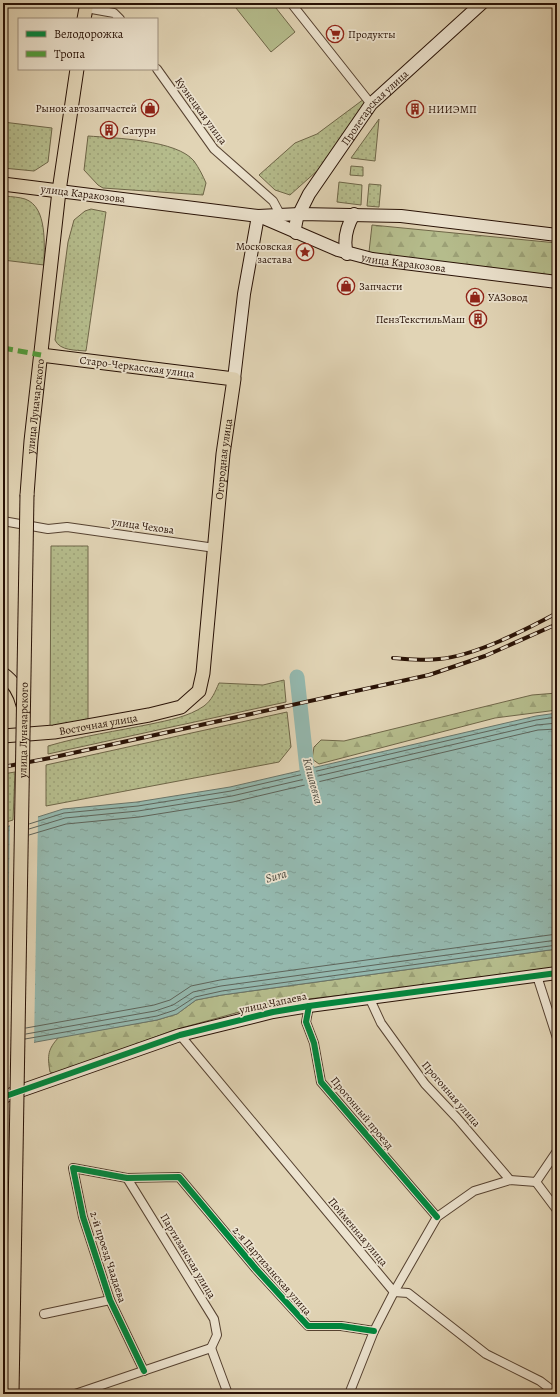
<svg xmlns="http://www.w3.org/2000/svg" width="560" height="1397" font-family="Alegreya,serif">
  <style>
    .grass { fill: url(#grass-dots); stroke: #6e6648 }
    .forest { fill: url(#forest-firs); stroke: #6e6648 }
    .pitch { fill: #b5bc8c; stroke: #6e6648 }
    .water { fill: url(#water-ripples); stroke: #69756a }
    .pier { fill: #e1d4b5 }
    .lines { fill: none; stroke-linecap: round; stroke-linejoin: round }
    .shore { stroke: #5e645a; stroke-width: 1 }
    .river { stroke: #94b8ae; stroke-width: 15 }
    .street-casing { stroke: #564231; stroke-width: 10 }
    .secondary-casing { stroke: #281105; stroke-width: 14 }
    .primary-casing { stroke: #281105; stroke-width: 15 }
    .street { stroke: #ece3cf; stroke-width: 8 }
    .secondary { stroke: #ece3cf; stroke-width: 12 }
    .primary { stroke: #e1d4b5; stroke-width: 13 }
    .rail-casing { stroke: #281105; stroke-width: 4 }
    .rail { stroke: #ece3cf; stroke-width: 2.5; stroke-dasharray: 8; stroke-linecap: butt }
    .primary-bridge-casing { stroke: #281105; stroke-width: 15; stroke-linecap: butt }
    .primary-bridge { stroke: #e1d4b5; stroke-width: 13 }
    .quiet { stroke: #51a03d; stroke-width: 5; stroke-dasharray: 10 5; stroke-linecap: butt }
    .cycleway-casing { stroke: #ece3cf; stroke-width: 8 }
    .cycleway { stroke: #00873e; stroke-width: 6 }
    .labels { text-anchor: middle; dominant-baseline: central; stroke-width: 3.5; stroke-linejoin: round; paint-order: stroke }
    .poi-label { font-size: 11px; fill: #281105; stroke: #ece3cf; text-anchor: start }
    .street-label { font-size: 11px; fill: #281105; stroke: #ece3cf }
    .water-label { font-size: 12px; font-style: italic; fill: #4e4b40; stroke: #ece3cf }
  </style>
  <defs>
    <pattern id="grass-dots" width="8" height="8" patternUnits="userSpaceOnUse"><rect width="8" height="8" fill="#b5bc8c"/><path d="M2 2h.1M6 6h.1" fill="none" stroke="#9ca177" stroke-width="1.8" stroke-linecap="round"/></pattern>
    <pattern id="forest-firs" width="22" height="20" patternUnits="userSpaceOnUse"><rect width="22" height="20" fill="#b5bc8c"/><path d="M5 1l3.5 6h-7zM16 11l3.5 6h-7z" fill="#9ca177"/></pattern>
    <pattern id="water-ripples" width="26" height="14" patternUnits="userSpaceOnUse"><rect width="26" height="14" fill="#94b8ae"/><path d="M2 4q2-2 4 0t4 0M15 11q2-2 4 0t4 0" fill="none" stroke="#809d94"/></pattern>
  </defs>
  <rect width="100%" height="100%" fill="#e1d4b5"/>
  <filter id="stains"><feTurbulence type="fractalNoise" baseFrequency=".005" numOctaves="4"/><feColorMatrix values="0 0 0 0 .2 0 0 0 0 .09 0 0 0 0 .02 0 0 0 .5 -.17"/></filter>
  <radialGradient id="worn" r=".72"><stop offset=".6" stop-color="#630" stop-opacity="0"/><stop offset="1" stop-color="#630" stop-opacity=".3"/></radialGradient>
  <g class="grass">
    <path d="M 364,99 L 367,106 L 327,162 L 290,195 L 275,190 L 259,175 L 295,143 L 317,134 Z"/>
    <path d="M 379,119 L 375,161 L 351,158 Z"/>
    <path d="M 3,122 L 52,128 L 48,162 L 34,171 L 3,168 Z"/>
    <path d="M 88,136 C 115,138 177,140 194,161 C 199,168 203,176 206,183 L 203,195 L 103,188 L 98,185 L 84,170 Z"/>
    <path d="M 351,166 L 363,167 L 363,176 L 350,175 Z"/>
    <path d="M 339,182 L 362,185 L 361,205 L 337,202 Z"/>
    <path d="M 369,184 L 381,185 L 379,207 L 367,206 Z"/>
    <path d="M 6,196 C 12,197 19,197 25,199 C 48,207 44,246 44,265 L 3,260 L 3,197 Z"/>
    <path d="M 91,209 L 106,212 L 86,351 C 76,350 60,351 55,340 L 68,242 L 74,220 L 85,211 Z"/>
    <path d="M 51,546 L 88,546 L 88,720 L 50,727 Z"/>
    <path d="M 284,680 L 286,702 L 48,754 L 48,746 C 82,736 117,731 151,724 C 169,720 188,717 204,706 C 212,700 215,692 219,683 L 263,685 Z"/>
    <path d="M 287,712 L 291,747 L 279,762 L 46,806 L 46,765 Z"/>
    <path d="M 15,772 L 13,820 L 3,823 L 3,774 Z"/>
  </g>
  <g class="forest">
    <path d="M 372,225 L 557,243 L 557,279 L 409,262 L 369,252 Z"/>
    <path d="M 557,693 L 557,710 L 495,718 L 319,764 L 312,759 L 314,747 L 321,740 L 344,741 L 532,695 Z"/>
    <path d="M 557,949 L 557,967 L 371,992 L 272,1003 L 174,1030 L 56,1074 L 50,1072 C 47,1055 48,1049 59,1037 L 157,1020 L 177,1014 L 196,1000 L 222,995 Z"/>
  </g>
  <path class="pitch" d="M 232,3 L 272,3 L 295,32 L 271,52 Z"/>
  <path class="water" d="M 557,713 L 557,949 L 222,995 L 196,1000 L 177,1014 L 157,1020 L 3,1048 L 3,828 L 63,809 L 137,802 L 230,787 L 536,716 Z"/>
  <path class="pier" d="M 38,815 L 34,1044 L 6,1049 L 10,823 Z"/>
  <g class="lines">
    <g class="shore">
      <path d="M 29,824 L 64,813 L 138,806 L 231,791 L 536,720 L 557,717"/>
      <path d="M 29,829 L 65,818 L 138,811 L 232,796 L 537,725 L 557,723"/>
      <path d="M 29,835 L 66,824 L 139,817 L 233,802 L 538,730 L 557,729"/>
      <path d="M 26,1028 L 154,1005 L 170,1000 L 191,986 L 220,980 L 557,934"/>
      <path d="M 26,1034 L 155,1011 L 173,1005 L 193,992 L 221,986 L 557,940"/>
      <path d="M 25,1039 L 157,1016 L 175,1010 L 195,997 L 222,991 L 557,945"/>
    </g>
    <path class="river" d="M 297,677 L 307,769 L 314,789"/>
    <defs>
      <g id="street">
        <path d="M 291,3 L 371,104"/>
        <path d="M 86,8 L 114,13 L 120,19"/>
        <path d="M 157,69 L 214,149 L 273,201 L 280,214"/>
        <path d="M 3,521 L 48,529 L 67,527 L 215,548"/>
        <path d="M 537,976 L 557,1038"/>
        <path d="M 369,997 L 381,1023 L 425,1084 L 457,1118 L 510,1180"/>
        <path d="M 309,1006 L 306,1022 L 314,1043 L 321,1082 L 437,1217"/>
        <path d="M 180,1035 L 394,1292 L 408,1293 L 486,1354 L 540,1381 L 557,1394"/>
        <path d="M 127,1178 L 214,1319 L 217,1335 L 211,1348"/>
        <path d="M 536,1182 L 557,1210"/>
        <path d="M 44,1314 L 110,1300"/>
        <path d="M 211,1348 L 228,1394"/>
        <path d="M 144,1371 L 110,1300 L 83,1217 L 73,1168 L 127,1178 L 179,1177 L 256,1269 L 308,1326 L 341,1326 L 374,1331"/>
        <path d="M 75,1394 L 211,1348"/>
        <path d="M 349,1394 L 374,1331 L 394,1292 L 437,1217 L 474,1191 L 510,1180 L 536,1182 L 557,1151"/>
      </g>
      <g id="secondary">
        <path d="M 59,191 L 258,216 L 300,214 L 401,216 L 557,235"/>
        <path id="s1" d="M 259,216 L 338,250 L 372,259 L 557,282"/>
        <path id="s2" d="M 296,233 L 295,228 L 297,218 L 309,194 L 371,104 L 482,3"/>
        <path d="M 347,254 C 343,240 347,226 354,214"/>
        <path d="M 234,379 L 244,294 L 258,216"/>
        <path d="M 3,1097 L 180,1035 L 273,1012 L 309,1006 L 557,973"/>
      </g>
      <g id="primary">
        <path d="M 84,19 L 87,3"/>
        <path d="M 3,184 L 59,191"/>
        <path id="s3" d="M 27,495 L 31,441 L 59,191 L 77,69"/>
        <path d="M 3,674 C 14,682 20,692 23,705"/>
        <path id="s4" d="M 3,736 L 54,732 L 149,715 L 181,707 L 199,691 L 203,673 L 223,454 L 234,379 L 41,355"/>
      </g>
    </defs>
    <use href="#street" class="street-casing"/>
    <use href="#secondary" class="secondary-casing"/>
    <use href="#primary" class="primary-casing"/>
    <use href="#street" class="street"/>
    <use href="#secondary" class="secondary"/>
    <use href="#primary" class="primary"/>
    <defs>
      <g id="rail">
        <path d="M 393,658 C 408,659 424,661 439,659 C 475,656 525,630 557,613"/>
        <path d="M 3,767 L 50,758 L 429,675 L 485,656 L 557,624"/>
      </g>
    </defs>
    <use href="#rail" class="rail-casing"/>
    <use href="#rail" class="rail"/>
    <defs>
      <g id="primary-bridge">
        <path id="s5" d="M 12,1394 L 27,495"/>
      </g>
    </defs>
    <use href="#primary-bridge" class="primary-bridge-casing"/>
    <use href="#primary-bridge" class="primary-bridge"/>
    <path class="quiet" d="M 3,348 L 41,355"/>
    <defs>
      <g id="cycleway">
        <path d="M 309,1006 L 306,1022 L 314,1043 L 321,1082 L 437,1217"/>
        <path d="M 3,1097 L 180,1035 L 273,1012 L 309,1006 L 557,973"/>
        <path d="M 144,1371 L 110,1300 L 83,1217 L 73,1168 L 127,1178 L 179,1177 L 256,1269 L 308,1326 L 341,1326 L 374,1331"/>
      </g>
    </defs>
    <use href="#cycleway" class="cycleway-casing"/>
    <use href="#cycleway" class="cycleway"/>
  </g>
  <defs>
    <symbol id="supermarket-ring" viewBox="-11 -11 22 22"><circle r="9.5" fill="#ece3cf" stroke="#8f2418" stroke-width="1.5"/><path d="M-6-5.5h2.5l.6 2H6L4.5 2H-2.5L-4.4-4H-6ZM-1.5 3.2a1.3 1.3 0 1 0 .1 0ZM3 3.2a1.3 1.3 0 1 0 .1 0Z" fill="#8f2418"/></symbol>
    <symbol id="shop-ring" viewBox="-11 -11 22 22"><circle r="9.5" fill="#ece3cf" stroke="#8f2418" stroke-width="1.5"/><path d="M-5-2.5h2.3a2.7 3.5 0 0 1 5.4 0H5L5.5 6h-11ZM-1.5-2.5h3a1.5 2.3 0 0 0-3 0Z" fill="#8f2418"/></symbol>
    <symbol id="building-ring" viewBox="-11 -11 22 22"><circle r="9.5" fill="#ece3cf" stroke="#8f2418" stroke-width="1.5"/><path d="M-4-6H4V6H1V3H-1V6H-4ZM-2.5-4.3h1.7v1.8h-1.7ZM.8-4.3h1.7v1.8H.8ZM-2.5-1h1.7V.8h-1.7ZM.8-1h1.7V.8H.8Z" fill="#8f2418"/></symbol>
    <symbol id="sight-ring" viewBox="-11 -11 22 22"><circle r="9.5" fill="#ece3cf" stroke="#8f2418" stroke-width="1.5"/><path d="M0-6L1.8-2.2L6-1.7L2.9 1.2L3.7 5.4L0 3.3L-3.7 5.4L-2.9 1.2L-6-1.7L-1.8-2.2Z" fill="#8f2418"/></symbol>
  </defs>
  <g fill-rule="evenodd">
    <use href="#supermarket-ring" x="325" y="24" width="20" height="20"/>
    <use href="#shop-ring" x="140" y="98" width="20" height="20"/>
    <use href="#building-ring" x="405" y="99" width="20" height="20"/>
    <use href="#building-ring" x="99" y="120" width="20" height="20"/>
    <use href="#sight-ring" x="295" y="242" width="20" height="20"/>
    <use href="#shop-ring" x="336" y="276" width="20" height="20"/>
    <use href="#shop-ring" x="465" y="287" width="20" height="20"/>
    <use href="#building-ring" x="468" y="309" width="20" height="20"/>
  </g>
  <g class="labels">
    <g class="poi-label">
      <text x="348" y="34">Продукты</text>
      <text x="137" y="108" text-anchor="end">Рынок автозапчастей</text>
      <text x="428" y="109">НИИЭМП</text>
      <text x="122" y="130">Сатурн</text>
      <text x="292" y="246" text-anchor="end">Московская<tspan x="292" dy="13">застава</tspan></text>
      <text x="359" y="286">Запчасти</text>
      <text x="488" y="297">УАЗовод</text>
      <text x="465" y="319" text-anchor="end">ПензТекстильМаш</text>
    </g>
    <g class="street-label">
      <text stroke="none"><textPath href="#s2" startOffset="151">Пролетарская улица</textPath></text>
      <text transform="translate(201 111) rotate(54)">Кузнецкая улица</text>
      <text transform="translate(83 194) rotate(7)">улица Каракозова</text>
      <text stroke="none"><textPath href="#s1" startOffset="153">улица Каракозова</textPath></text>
      <text transform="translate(137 367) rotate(7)">Старо-Черкасская улица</text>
      <text stroke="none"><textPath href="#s3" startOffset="89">улица Луначарского</textPath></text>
      <text stroke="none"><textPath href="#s4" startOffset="438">Огородная улица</textPath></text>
      <text transform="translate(143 526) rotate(8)">улица Чехова</text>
      <text stroke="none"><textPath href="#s4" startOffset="96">Восточная улица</textPath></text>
      <text stroke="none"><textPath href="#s5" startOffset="664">улица Луначарского</textPath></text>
      <text transform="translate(273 1003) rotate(-12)">улица Чапаева</text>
      <text transform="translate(451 1094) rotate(49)">Прогонная улица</text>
      <text transform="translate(362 1113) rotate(50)">Прогонный проезд</text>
      <text transform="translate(358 1232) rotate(50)">Пойменная улица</text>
      <text transform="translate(188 1256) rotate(59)">Партизанская улица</text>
      <text transform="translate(108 1257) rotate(72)">2-й проезд Чаадаева</text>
      <text transform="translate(272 1271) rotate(49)">2-я Партизанская улица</text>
    </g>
    <g class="water-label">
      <text transform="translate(313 781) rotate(75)">Кашаевка</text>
      <text transform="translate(276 876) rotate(-16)">Sura</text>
    </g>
  </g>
  <rect width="560" height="1397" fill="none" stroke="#e1d4b5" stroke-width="16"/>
  <rect x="4" y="4" width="552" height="1389" fill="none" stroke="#281105" stroke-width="2"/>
  <rect x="8" y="8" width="544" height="1381" fill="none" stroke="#281105"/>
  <rect x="18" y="18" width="140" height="52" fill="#ece3cf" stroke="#9e8f7e"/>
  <rect x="26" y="31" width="20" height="6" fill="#00873e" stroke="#9e8f7e"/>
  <text x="54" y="38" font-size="12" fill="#281105">Велодорожка</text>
  <rect x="26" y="51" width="20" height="6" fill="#51a03d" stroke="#9e8f7e"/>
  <text x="54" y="58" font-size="12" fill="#281105">Тропа</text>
  <rect width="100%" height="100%" filter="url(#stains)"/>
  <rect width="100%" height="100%" fill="url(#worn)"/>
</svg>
